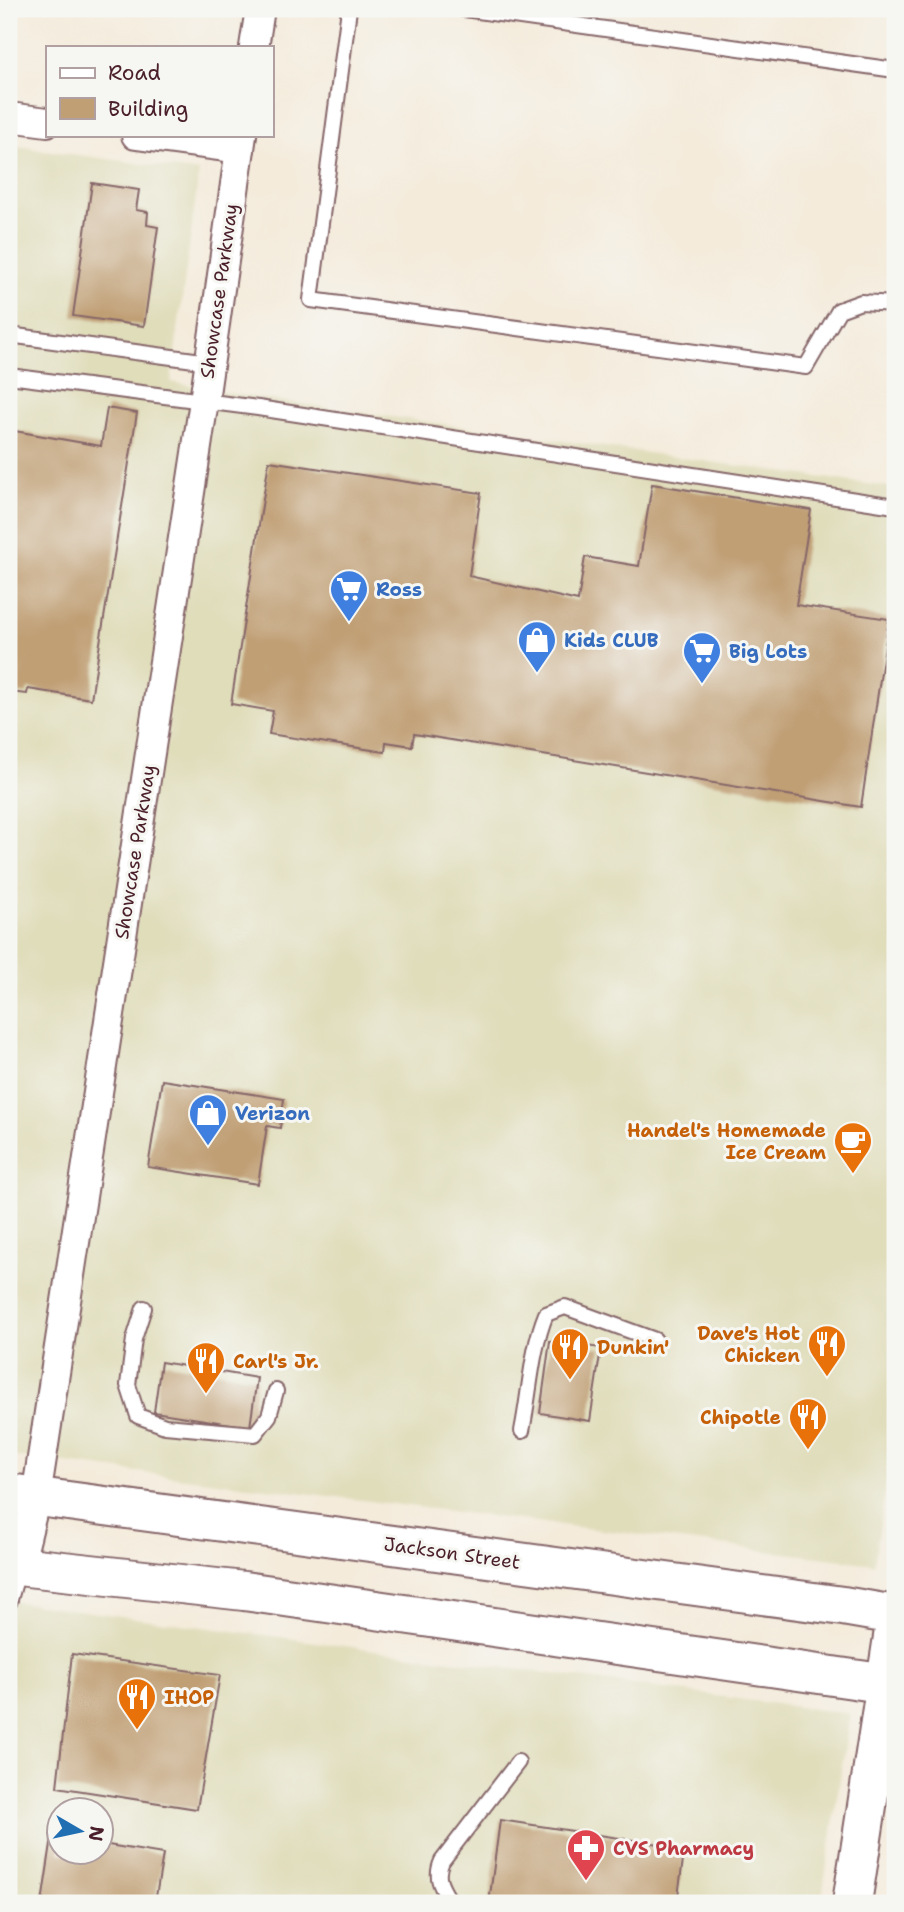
<svg xmlns="http://www.w3.org/2000/svg" width="904" height="1912" font-family="'Shantell Sans',sans-serif">
  <style>
    .built { fill: #e0ddbb; fill-rule: evenodd }
    .building { fill: #c09f74 }
    .lines { fill: none; stroke-linecap: round; stroke-linejoin: round }
    .lane-casing { stroke: #866669; stroke-width: 18 }
    .street-casing { stroke: #866669; stroke-width: 32 }
    .secondary-casing { stroke: #866669; stroke-width: 42 }
    .lane { stroke: #fff; stroke-width: 14 }
    .street { stroke: #fff; stroke-width: 28 }
    .secondary { stroke: #fff; stroke-width: 38 }
    .labels { text-anchor: middle; dominant-baseline: central; stroke-width: 6; stroke-linejoin: round; paint-order: stroke }
    .street-label { font-size: 19px; fill: #4a1f2b; stroke: #f6f6f2 }
    .shop-label { font-size: 19px; font-weight: bold; fill: #366cbe; stroke: #f6f6f2; text-anchor: start }
    .food-label { font-size: 19px; font-weight: bold; fill: #c56008; stroke: #f6f6f2; text-anchor: end }
    .health-label { font-size: 19px; font-weight: bold; fill: #be3a42; stroke: #f6f6f2; text-anchor: start }
  </style>
  <rect width="100%" height="100%" fill="#f6f6f2"/>
  <filter id="ink" filterUnits="userSpaceOnUse"><feTurbulence type="fractalNoise" baseFrequency=".0143" numOctaves="2"/><feDisplacementMap in="SourceGraphic" scale="14" xChannelSelector="R" yChannelSelector="G"/><feConvolveMatrix kernelMatrix="1 2 1 2 8 2 1 2 1" color-interpolation-filters="sRGB"/></filter>
  <filter id="wash" filterUnits="userSpaceOnUse"><feTurbulence type="fractalNoise" baseFrequency=".00686" numOctaves="4" result="noise"/><feDisplacementMap in="SourceGraphic" scale="28" xChannelSelector="R" yChannelSelector="G"/><feGaussianBlur stdDeviation="1.57" result="paint"/><feColorMatrix in="noise" values="0 0 0 0 0 0 0 0 0 0 0 0 0 0 0 0 0 1.4 0 .05"/><feComposite in="paint" operator="in"/></filter>
  <g filter="url(#wash)">
    <rect width="100%" height="100%" fill="#f4ebdb"/>
    <g class="built">
      <path d="M 9,145 L 199,172 L 171,382 L 245,396 L 895,488 L 895,1425 L 874,1564 L 9,1456 Z"/>
      <path d="M 9,1601 L 850,1714 L 821,1903 L 9,1903 ZM 60,1811 L 102,1811 L 102,1853 L 60,1853 Z"/>
    </g>
    <g id="blocks">
      <g class="building">
        <path d="M 92,183 L 139,190 L 136,210 L 148,212 L 147,225 L 158,227 L 144,326 L 73,316 Z"/>
        <path d="M 107,408 L 137,413 L 91,699 L 28,689 L 27,694 L 9,692 L 9,430 L 101,446 Z"/>
        <path d="M 269,461 L 481,493 L 469,576 L 578,601 L 585,557 L 639,566 L 652,484 L 811,510 L 796,605 L 889,619 L 861,807 L 414,734 L 412,746 L 386,742 L 385,752 L 269,734 L 273,711 L 231,704 Z"/>
        <path d="M 162,1080 L 284,1099 L 280,1128 L 267,1126 L 258,1184 L 148,1167 Z"/>
        <path d="M 550,1341 L 601,1348 L 590,1421 L 540,1413 Z"/>
        <path d="M 161,1362 L 257,1378 L 250,1427 L 154,1412 Z"/>
        <path d="M 72,1654 L 220,1675 L 197,1809 L 57,1787 Z"/>
        <path d="M 500,1820 L 672,1846 L 680,1852 L 683,1860 L 677,1903 L 489,1903 Z"/>
        <path d="M 52,1837 L 60,1838 L 60,1853 L 102,1853 L 102,1844 L 163,1854 L 155,1903 L 42,1903 Z"/>
      </g>
    </g>
  </g>
  <g filter="url(#ink)">
    <use href="#blocks" fill-opacity="0" stroke="#866669" stroke-width="2"/>
    <g class="lines">
      <defs>
        <g id="lane">
          <path d="M 349,9 L 311,300 L 806,367 L 839,310 L 861,302 L 895,304"/>
          <path d="M 464,9 L 895,70"/>
          <path d="M 9,335 L 209,362"/>
          <path d="M 9,376 L 258,408 L 895,506"/>
          <path d="M 144,1308 L 134,1339 L 128,1385 L 138,1416 L 165,1426 L 255,1434 L 269,1416 L 276,1391"/>
          <path d="M 522,1431 C 530,1392 531,1351 546,1314 L 565,1307 L 655,1340"/>
          <path d="M 9,1603 L 19,1568"/>
          <path d="M 451,1903 C 442,1888 434,1878 442,1861 L 518,1762"/>
        </g>
        <g id="street">
          <path d="M 254,47 L 260,9"/>
          <path d="M 9,117 L 47,122"/>
          <path d="M 136,135 L 240,149"/>
          <path d="M 19,1567 L 36,1497 L 204,401 L 242,135"/>
        </g>
        <g id="secondary">
          <path d="M 9,1493 L 843,1606 L 895,1615"/>
          <path d="M 9,1565 L 244,1591 L 895,1685"/>
          <path d="M 852,1903 L 895,1624"/>
        </g>
      </defs>
      <use href="#lane" class="lane-casing"/>
      <use href="#street" class="street-casing"/>
      <use href="#secondary" class="secondary-casing"/>
      <use href="#lane" class="lane"/>
      <use href="#street" class="street"/>
      <use href="#secondary" class="secondary"/>
    </g>
  </g>
  <defs>
    <symbol id="supermarket-pin" viewBox="-11 -11 22 30"><path d="M0 17L-7.5 6A9.5 9.5 0 1 1 7.5 6Z" fill="#3f7fe0" stroke="#f6f6f2"/><path d="M-6-5.5h2.5l.6 2H6L4.5 2H-2.5L-4.4-4H-6ZM-1.5 3.2a1.3 1.3 0 1 0 .1 0ZM3 3.2a1.3 1.3 0 1 0 .1 0Z" fill="#fff"/></symbol>
    <symbol id="shop-pin" viewBox="-11 -11 22 30"><path d="M0 17L-7.5 6A9.5 9.5 0 1 1 7.5 6Z" fill="#3f7fe0" stroke="#f6f6f2"/><path d="M-5-2.5h2.3a2.7 3.5 0 0 1 5.4 0H5L5.5 6h-11ZM-1.5-2.5h3a1.5 2.3 0 0 0-3 0Z" fill="#fff"/></symbol>
    <symbol id="cafe-pin" viewBox="-11 -11 22 30"><path d="M0 17L-7.5 6A9.5 9.5 0 1 1 7.5 6Z" fill="#e8710a" stroke="#f6f6f2"/><path d="M-5.5-4.5H6V0H3Q3 3.5 0 3.5H-2.5Q-5.5 3.5-5.5 0ZM3-3.2v2h1.7v-2ZM-6 4.5H4V6H-6Z" fill="#fff"/></symbol>
    <symbol id="restaurant-pin" viewBox="-11 -11 22 30"><path d="M0 17L-7.5 6A9.5 9.5 0 1 1 7.5 6Z" fill="#e8710a" stroke="#f6f6f2"/><path d="M-5-6h1v4h1v-4h1v4h1v-4h1v5L-1.5 .5V6h-2V.5L-5-1ZM5-6V6H3V1.5H1.5Q1.5-4 5-6Z" fill="#fff"/></symbol>
    <symbol id="pharmacy-pin" viewBox="-11 -11 22 30"><path d="M0 17L-7.5 6A9.5 9.5 0 1 1 7.5 6Z" fill="#e0444e" stroke="#f6f6f2"/><path d="M-2-6h4v4h4v4h-4v4h-4v-4h-4v-4h4Z" fill="#fff"/></symbol>
  </defs>
  <g fill-rule="evenodd">
    <use href="#supermarket-pin" x="327" y="567" width="44" height="60"/>
    <use href="#shop-pin" x="515" y="618" width="44" height="60"/>
    <use href="#supermarket-pin" x="680" y="629" width="44" height="60"/>
    <use href="#shop-pin" x="186" y="1091" width="44" height="60"/>
    <use href="#cafe-pin" x="831" y="1119" width="44" height="60"/>
    <use href="#restaurant-pin" x="805" y="1322" width="44" height="60"/>
    <use href="#restaurant-pin" x="548" y="1325" width="44" height="60"/>
    <use href="#restaurant-pin" x="184" y="1339" width="44" height="60"/>
    <use href="#restaurant-pin" x="786" y="1395" width="44" height="60"/>
    <use href="#restaurant-pin" x="115" y="1675" width="44" height="60"/>
    <use href="#pharmacy-pin" x="564" y="1826" width="44" height="60"/>
  </g>
  <g class="labels">
    <g class="street-label">
      <text transform="translate(219 291) rotate(-82)">Showcase Parkway</text>
      <text transform="translate(135 852) rotate(-81)">Showcase Parkway</text>
      <text transform="translate(452 1553) rotate(8)">Jackson Street</text>
    </g>
    <g class="shop-label">
      <text x="376" y="589">Ross</text>
      <text x="564" y="640">Kids CLUB</text>
      <text x="729" y="651">Big Lots</text>
      <text x="235" y="1113">Verizon</text>
    </g>
    <g class="food-label">
      <text x="826" y="1130">Handel's Homemade<tspan x="826" dy="22">Ice Cream</tspan></text>
      <text x="800" y="1333">Dave's Hot<tspan x="800" dy="22">Chicken</tspan></text>
      <text x="597" y="1347" text-anchor="start">Dunkin'</text>
      <text x="233" y="1361" text-anchor="start">Carl's Jr.</text>
      <text x="781" y="1417">Chipotle</text>
      <text x="164" y="1697" text-anchor="start">IHOP</text>
    </g>
    <g class="health-label">
      <text x="613" y="1848">CVS Pharmacy</text>
    </g>
  </g>
  <rect width="904" height="1912" fill="none" stroke="#f6f6f2" stroke-width="35"/>
  <rect x="46" y="46" width="228" height="91" fill="#f6f6f2" stroke="#b1a0a2" stroke-width="2"/>
  <rect x="60" y="68" width="35" height="10" fill="#ffffff" stroke="#b1a0a2" stroke-width="2"/>
  <text x="108" y="80" font-size="21" fill="#4a1f2b">Road</text>
  <rect x="60" y="98" width="35" height="21" fill="#c09f74" stroke="#b1a0a2" stroke-width="2"/>
  <text x="108" y="116" font-size="21" fill="#4a1f2b">Building</text>
  <g transform="translate(80 1831) rotate(99)"><circle r="33" fill="#f6f6f2" stroke="#b1a0a2" stroke-width="2"/>
  <path d="M0-5L12 26L0 18L-12 26Z" fill="#1f6fb2"/>
  <text y="-10" font-size="19" font-weight="bold" text-anchor="middle" fill="#4a1f2b">N</text>
  </g>
</svg>
